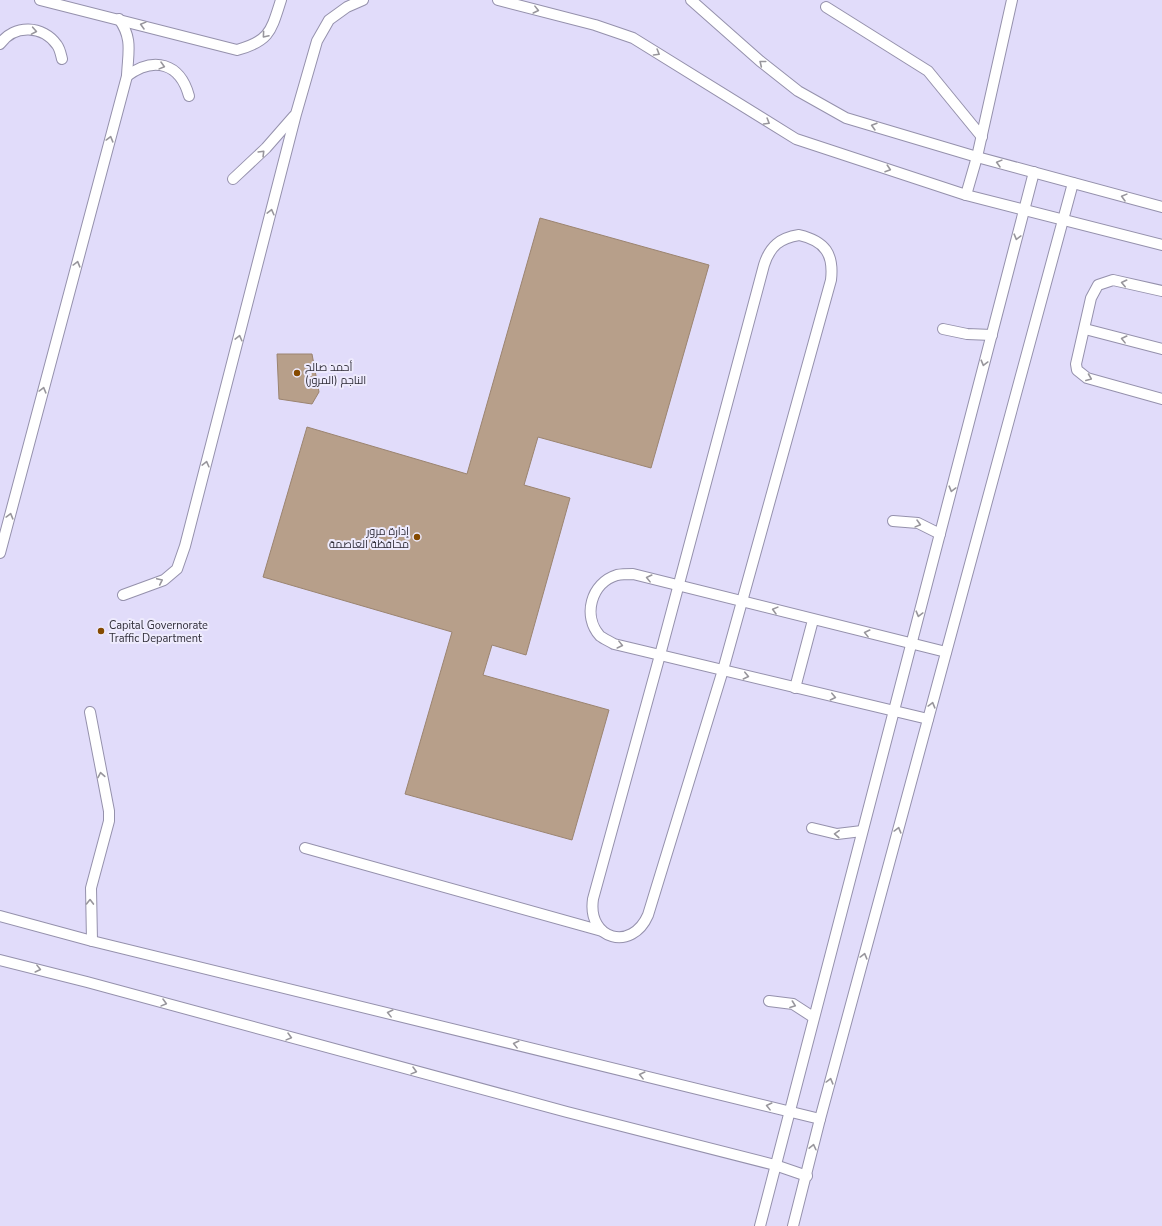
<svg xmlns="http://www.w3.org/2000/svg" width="1162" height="1226" font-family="'Nunito Sans',Cairo,sans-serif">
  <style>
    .building { fill: #b79f8a; stroke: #9b8470 }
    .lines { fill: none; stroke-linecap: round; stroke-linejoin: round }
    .service-casing { stroke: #9591ac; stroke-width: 12 }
    .service { stroke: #fff; stroke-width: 10 }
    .oneway { stroke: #98969c }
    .poi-dot { fill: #854a00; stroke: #eeebfd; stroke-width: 1.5 }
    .labels { text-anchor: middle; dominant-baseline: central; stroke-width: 4; stroke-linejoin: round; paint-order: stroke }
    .poi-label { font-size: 11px; fill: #302e39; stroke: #eeebfd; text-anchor: start }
  </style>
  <rect width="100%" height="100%" fill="#e1dcfa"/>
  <g class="building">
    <path d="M 540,218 L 709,265 L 651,468 L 538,437 L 524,485 L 570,498 L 526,655 L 492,645 L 483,675 L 609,710 L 572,840 L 405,794 L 452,632 L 263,577 L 307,427 L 467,474 Z"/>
    <path d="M 277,354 L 312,354 L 319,392 L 312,404 L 279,399 Z"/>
  </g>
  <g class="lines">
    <defs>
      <g id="service">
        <path d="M 40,0 L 237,50 C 270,41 271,31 281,0"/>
        <path d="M 498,0 L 595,25 L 633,38 L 796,139 L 966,195 L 1162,245"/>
        <path d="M 691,0 L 760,61 L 798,91 L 846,118 L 977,157 L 1162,207"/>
        <path d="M 826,7 L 928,71 L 982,137"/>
        <path d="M 0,44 C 14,24 43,25 57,45 C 60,49 61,55 62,59"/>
        <path d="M 127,76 C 154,56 180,63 189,96"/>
        <path d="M 233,179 L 266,148 L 294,116"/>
        <path d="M 966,195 L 977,157 L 1012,0"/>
        <path d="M 799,235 C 825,241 834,254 831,280 L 723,670 L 648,915 C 632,952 587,940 593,899 L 660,655 L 764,265 C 770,246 780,238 799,235 Z"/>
        <path d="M 1162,291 L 1113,280 L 1098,285 L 1091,298 L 1076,364 L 1077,370 L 1087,378 L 1162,399"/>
        <path d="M 943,329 L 967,334 L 992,335"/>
        <path d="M 1085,329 L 1162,349"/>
        <path d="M 893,521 L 918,523 L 940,534"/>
        <path d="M 0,553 L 127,76 C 128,52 133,39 119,19"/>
        <path d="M 123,595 L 164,580 L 177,569 L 185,546 L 296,114 L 317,41 L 329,20 L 347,7 L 363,0"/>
        <path d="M 795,688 L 813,620"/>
        <path d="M 90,712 L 109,811 L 109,821 L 91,888 L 92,941"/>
        <path d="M 928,719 L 614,644 C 609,641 604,639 600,636 C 582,616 591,583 617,575 C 622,574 628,574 633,574 L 946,652"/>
        <path d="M 812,828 L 837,834 L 862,831"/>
        <path d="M 305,848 L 602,931"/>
        <path d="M 0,916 L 92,941 L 820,1119"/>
        <path d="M 0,960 L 87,982 L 567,1112 L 775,1165 L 807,1176"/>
        <path d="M 769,1001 L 793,1004 L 813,1017"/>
        <path d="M 760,1226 L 1034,172"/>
        <path d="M 793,1226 L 820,1119 L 1073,183"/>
      </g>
    </defs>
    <use href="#service" class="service-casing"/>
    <use href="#service" class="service"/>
  </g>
  <defs><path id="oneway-chevron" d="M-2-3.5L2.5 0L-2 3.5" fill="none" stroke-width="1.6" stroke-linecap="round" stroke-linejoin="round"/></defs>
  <g class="oneway">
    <use href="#oneway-chevron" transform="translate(536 10) rotate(14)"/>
    <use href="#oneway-chevron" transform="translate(143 25) rotate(-165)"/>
    <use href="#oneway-chevron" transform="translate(34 31) rotate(10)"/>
    <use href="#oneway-chevron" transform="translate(265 35) rotate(130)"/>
    <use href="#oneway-chevron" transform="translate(657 53) rotate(31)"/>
    <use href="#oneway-chevron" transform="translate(762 63) rotate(-141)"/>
    <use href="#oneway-chevron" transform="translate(162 66) rotate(15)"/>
    <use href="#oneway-chevron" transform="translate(767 122) rotate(31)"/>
    <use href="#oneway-chevron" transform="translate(874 126) rotate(-164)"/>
    <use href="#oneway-chevron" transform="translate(110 139) rotate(-75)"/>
    <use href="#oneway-chevron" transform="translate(262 153) rotate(-45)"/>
    <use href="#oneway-chevron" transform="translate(999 163) rotate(-165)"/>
    <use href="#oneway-chevron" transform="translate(888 169) rotate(18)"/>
    <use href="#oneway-chevron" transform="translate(1124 197) rotate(-165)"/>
    <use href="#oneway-chevron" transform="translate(271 212) rotate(-76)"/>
    <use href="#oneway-chevron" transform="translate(1017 237) rotate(105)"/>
    <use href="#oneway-chevron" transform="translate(77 264) rotate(-75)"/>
    <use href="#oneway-chevron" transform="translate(1124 283) rotate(-167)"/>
    <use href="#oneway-chevron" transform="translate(239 338) rotate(-76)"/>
    <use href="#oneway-chevron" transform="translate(1124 339) rotate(-166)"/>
    <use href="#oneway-chevron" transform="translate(984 363) rotate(105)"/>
    <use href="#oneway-chevron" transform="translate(1089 378) rotate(22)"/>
    <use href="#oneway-chevron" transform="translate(43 390) rotate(-75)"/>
    <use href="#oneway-chevron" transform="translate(206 464) rotate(-76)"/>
    <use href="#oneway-chevron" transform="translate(952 489) rotate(105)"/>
    <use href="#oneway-chevron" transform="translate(10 516) rotate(-75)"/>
    <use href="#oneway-chevron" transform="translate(918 524) rotate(15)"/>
    <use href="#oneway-chevron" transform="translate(649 578) rotate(-166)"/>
    <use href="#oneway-chevron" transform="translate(160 581) rotate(-25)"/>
    <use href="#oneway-chevron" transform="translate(775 610) rotate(-165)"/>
    <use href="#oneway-chevron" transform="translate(919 614) rotate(105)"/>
    <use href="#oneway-chevron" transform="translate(867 633) rotate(-166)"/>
    <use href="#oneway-chevron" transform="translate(620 645) rotate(14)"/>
    <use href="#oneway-chevron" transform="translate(746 676) rotate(13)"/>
    <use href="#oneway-chevron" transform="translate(833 697) rotate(13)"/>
    <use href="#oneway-chevron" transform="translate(932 705) rotate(-75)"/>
    <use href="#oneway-chevron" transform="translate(101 775) rotate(-100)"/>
    <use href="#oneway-chevron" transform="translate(898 830) rotate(-75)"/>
    <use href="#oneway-chevron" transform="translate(837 834) rotate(-177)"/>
    <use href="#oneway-chevron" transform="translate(90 902) rotate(-89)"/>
    <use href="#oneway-chevron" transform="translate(864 956) rotate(-75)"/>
    <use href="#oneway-chevron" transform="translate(38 969) rotate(14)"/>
    <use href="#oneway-chevron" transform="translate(164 1003) rotate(15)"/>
    <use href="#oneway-chevron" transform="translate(793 1005) rotate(20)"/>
    <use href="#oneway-chevron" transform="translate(390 1013) rotate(-166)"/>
    <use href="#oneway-chevron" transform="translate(289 1037) rotate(15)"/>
    <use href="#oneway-chevron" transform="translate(516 1044) rotate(-166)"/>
    <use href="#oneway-chevron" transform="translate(414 1071) rotate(15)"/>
    <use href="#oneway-chevron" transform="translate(642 1075) rotate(-166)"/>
    <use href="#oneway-chevron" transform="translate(830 1081) rotate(-75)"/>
    <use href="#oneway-chevron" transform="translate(769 1106) rotate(-166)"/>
    <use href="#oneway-chevron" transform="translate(813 1147) rotate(-77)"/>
  </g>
  <g class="poi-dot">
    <circle cx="297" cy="373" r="4"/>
    <circle cx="417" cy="537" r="4"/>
    <circle cx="101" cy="631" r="4"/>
  </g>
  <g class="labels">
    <g class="poi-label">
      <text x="305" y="367">أحمد صالح<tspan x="305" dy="13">الناجم (المرور)</tspan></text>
      <text x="409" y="531" text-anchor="end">إدارة مرور<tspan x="409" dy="13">محافظة العاصمة</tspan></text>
      <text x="109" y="625">Capital Governorate<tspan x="109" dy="13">Traffic Department</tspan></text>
    </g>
  </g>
</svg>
